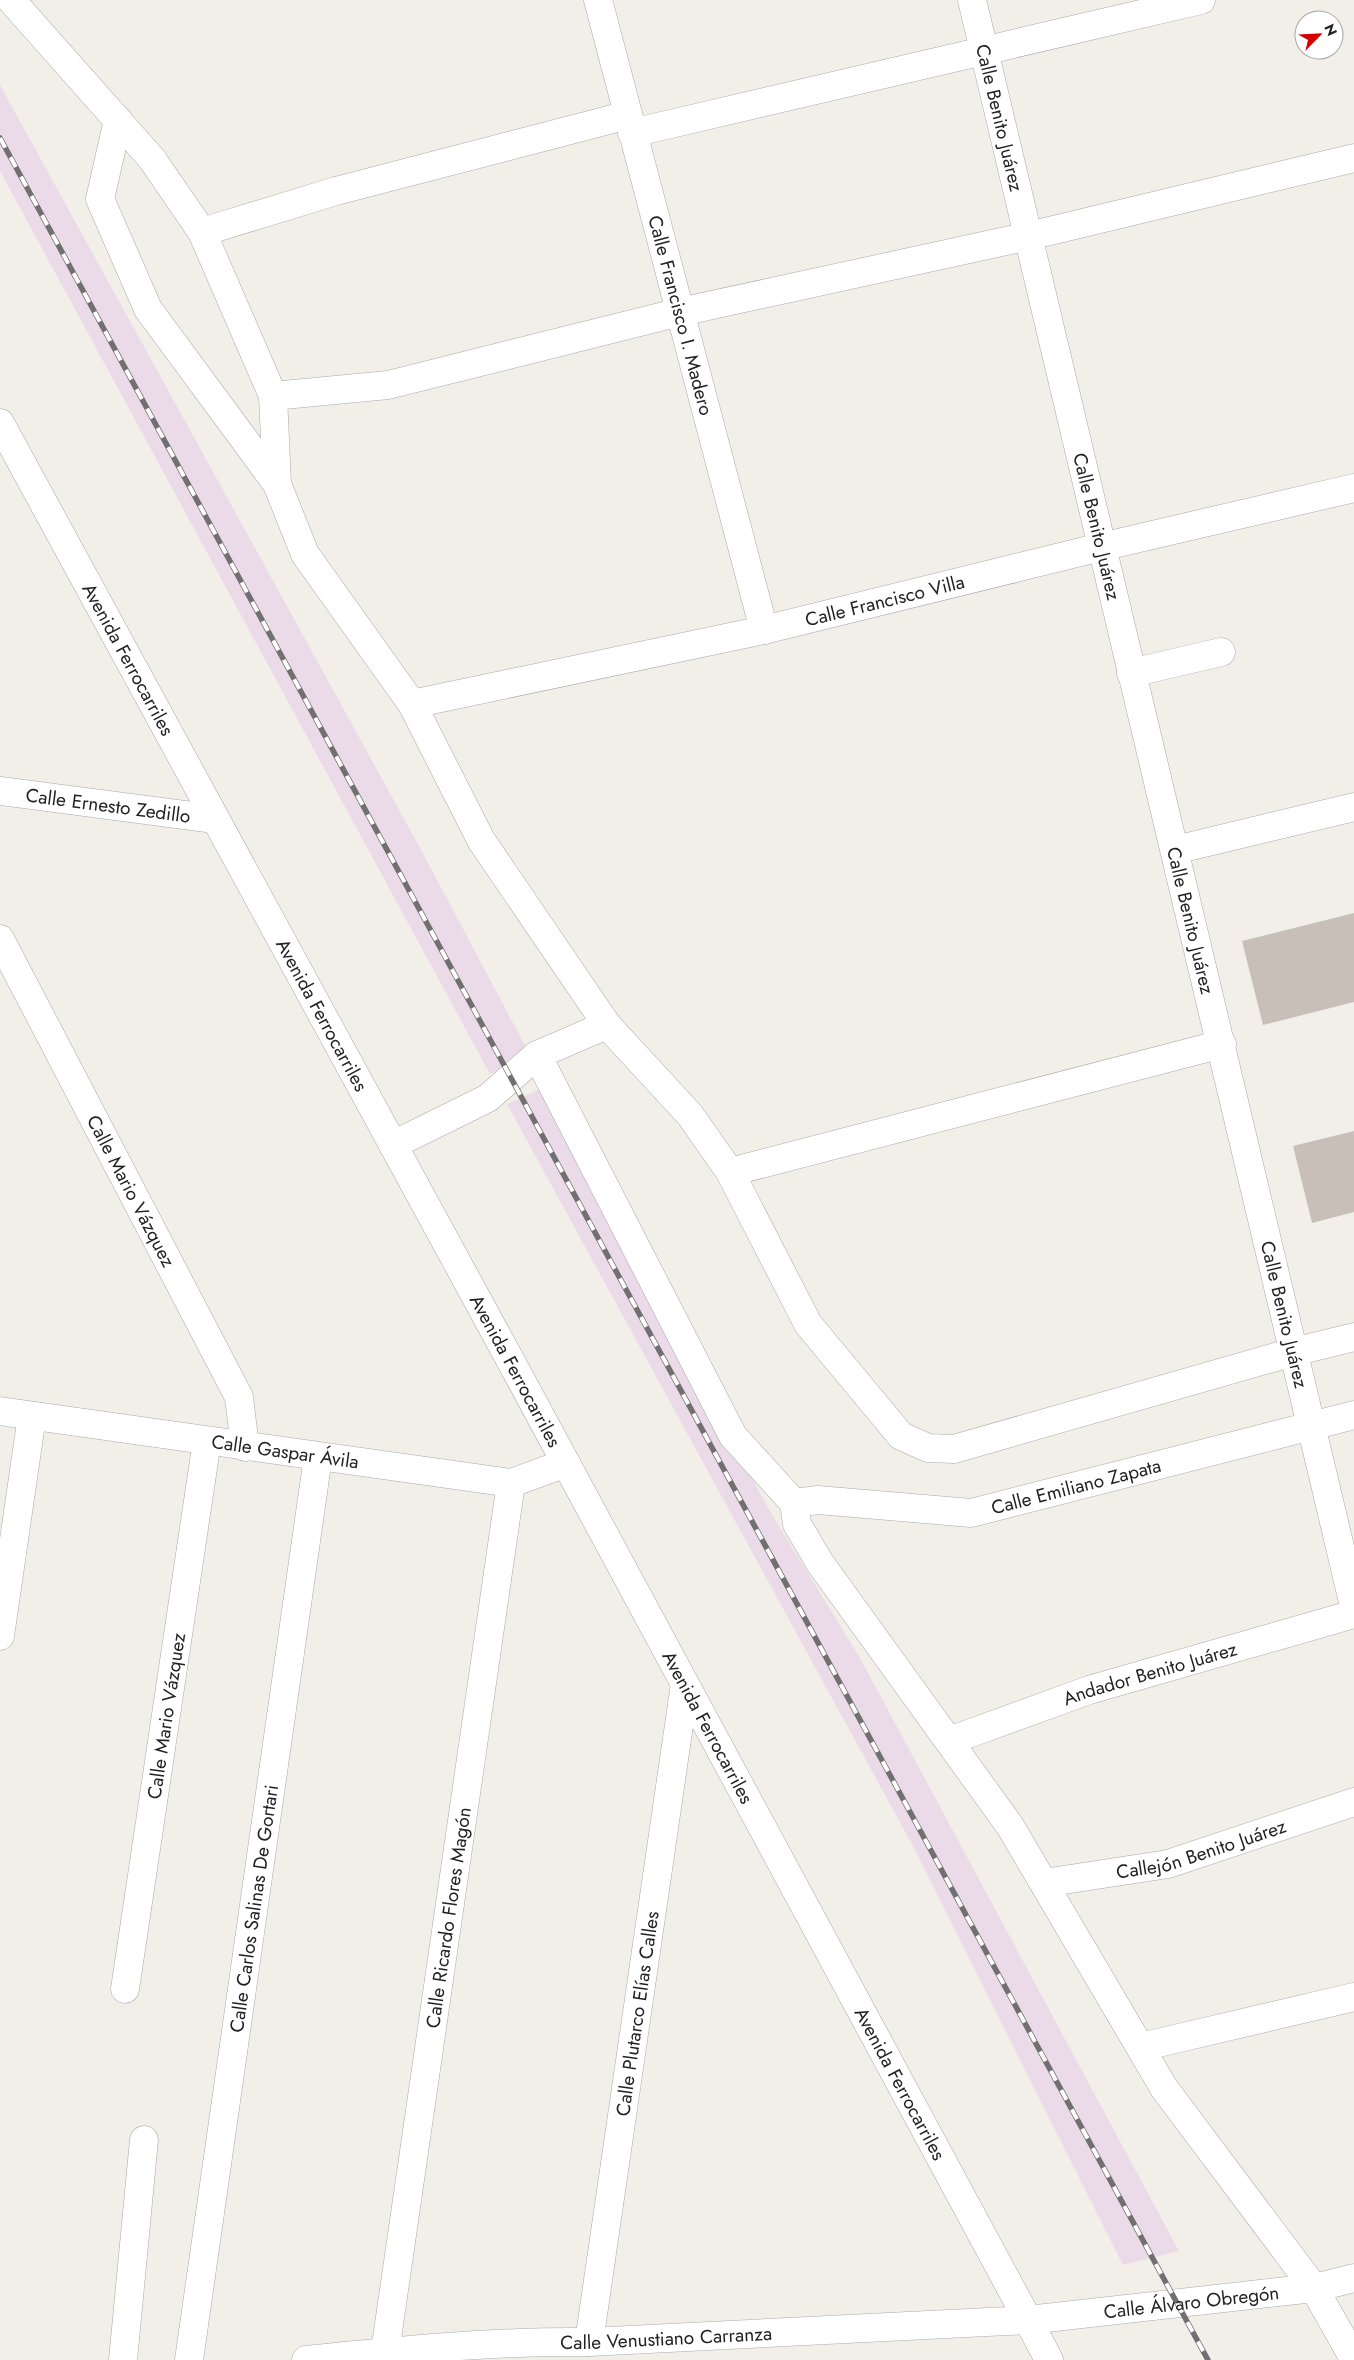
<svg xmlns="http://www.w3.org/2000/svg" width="1354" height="2360" font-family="Jost,sans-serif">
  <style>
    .industrial { fill: #ebdbe8 }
    .building { fill: #c7bfb8 }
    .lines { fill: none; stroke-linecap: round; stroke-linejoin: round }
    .minor-casing { stroke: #a9a9a9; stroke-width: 29 }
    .tertiary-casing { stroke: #a9a9a9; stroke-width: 29 }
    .minor { stroke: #fff; stroke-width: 28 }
    .tertiary { stroke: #fff; stroke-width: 28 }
    .rail-casing { stroke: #707070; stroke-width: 5.5 }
    .rail { stroke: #fff; stroke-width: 4; stroke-dasharray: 11; stroke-linecap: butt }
    .labels { text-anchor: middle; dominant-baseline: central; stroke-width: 4; stroke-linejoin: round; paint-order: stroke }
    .street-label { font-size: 19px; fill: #222; stroke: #fff }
  </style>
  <rect width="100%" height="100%" fill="#f2efe9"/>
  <g class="industrial">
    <path d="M 0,85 L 419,846 L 530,1055 L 490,1074 L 0,171 Z"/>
    <path d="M 546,1086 L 768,1508 L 860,1658 L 1179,2251 L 1123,2265 L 914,1848 L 507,1104 Z"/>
  </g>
  <g class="building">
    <path d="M 1354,913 L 1354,1002 L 1263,1025 L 1242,941 Z"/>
    <path d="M 1354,1131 L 1354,1212 L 1312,1223 L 1293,1146 Z"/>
  </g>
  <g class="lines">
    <defs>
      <g id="minor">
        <path d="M 11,0 L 152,159 L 202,232 L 273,396 L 277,484 L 305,554 L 412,704 L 481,840 L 607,1025 L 690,1115 L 730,1172 L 808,1324 L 901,1436 L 928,1448 L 954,1449 L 1293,1352 L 1354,1337"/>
        <path id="s1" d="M 598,0 L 764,630"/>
        <path id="s2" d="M 972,0 L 1354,1606"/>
        <path d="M 118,120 L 100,199 L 148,309 L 277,484"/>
        <path d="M 632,133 L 1201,0"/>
        <path d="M 202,232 L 336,191 L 628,115"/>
        <path d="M 273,396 L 388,385 L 680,312 L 1029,236 L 1354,158"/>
        <path d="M 1131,673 L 1221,652"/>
        <path id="s3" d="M 412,704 L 764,630 L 1101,547 L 1354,488"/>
        <path id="s4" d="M 0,791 L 215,819"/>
        <path d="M 1175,850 L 1354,807"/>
        <path id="s5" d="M 0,939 L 239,1397 L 245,1447"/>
        <path d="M 537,1055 L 733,1436 L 794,1503 L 797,1524 L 820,1563 L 1010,1826 L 1164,2088 L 1314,2288 L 1354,2278"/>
        <path d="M 393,1145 L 488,1098 L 537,1055 L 607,1025"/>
        <path d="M 730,1172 L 1222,1044"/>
        <path id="s6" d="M 0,1411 L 511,1483 L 566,1463"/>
        <path id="s7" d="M 794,1503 L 818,1500 L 971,1513 L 1354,1415"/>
        <path d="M 0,1636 L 32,1416"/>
        <path id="s8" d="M 949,1741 L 1089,1690 L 1354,1614"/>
        <path id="s9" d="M 1044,1883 L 1168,1864 L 1354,1802"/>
        <path id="s10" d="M 125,1989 L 207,1441"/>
        <path d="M 1141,2047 L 1354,1997"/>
        <path id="s11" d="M 589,2342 L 685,1684"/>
        <path id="s12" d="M 385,2352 L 511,1483"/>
        <path d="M 123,2360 L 144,2140"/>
        <path id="s13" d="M 189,2360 L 318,1457"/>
        <path id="s14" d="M 306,2360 C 400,2350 494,2341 589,2342 L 1028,2320 L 1049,2360"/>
      </g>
      <g id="tertiary">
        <path id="s15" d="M 0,423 L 514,1367 L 1028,2320 L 1314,2288 L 1354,2359"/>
      </g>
    </defs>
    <use href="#minor" class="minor-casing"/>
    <use href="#tertiary" class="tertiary-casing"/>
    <use href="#minor" class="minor"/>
    <use href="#tertiary" class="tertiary"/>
    <defs>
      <path id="rail" d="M 0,138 L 1208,2360"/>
    </defs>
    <use href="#rail" class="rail-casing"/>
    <use href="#rail" class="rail"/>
  </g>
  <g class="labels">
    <g class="street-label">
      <text stroke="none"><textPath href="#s2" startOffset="121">Calle Benito Juárez</textPath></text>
      <text stroke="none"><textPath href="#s1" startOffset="326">Calle Francisco I. Madero</textPath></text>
      <text stroke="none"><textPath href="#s2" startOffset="541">Calle Benito Juárez</textPath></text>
      <text stroke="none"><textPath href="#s3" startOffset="484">Calle Francisco Villa</textPath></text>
      <text stroke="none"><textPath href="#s15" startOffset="269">Avenida Ferrocarriles</textPath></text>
      <text stroke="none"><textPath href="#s4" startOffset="109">Calle Ernesto Zedillo</textPath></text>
      <text stroke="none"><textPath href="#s2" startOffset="946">Calle Benito Juárez</textPath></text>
      <text stroke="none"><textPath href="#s15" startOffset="674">Avenida Ferrocarriles</textPath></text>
      <text stroke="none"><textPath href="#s5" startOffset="284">Calle Mario Vázquez</textPath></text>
      <text stroke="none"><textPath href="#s2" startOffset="1351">Calle Benito Juárez</textPath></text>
      <text stroke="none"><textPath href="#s15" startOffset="1079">Avenida Ferrocarriles</textPath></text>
      <text stroke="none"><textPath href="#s6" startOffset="288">Calle Gaspar Ávila</textPath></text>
      <text stroke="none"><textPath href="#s7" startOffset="286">Calle Emiliano Zapata</textPath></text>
      <text stroke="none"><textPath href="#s8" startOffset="212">Andador Benito Juárez</textPath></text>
      <text stroke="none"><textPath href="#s10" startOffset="276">Calle Mario Vázquez</textPath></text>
      <text stroke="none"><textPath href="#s15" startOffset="1484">Avenida Ferrocarriles</textPath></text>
      <text stroke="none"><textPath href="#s9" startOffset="161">Callejón Benito Juárez</textPath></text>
      <text stroke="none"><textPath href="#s13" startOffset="456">Calle Carlos Salinas De Gortari</textPath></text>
      <text stroke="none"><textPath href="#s12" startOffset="439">Calle Ricardo Flores Magón</textPath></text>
      <text stroke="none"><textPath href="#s11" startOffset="332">Calle Plutarco Elías Calles</textPath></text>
      <text stroke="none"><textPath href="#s15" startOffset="1889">Avenida Ferrocarriles</textPath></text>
      <text stroke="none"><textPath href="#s15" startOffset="2322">Calle Álvaro Obregón</textPath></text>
      <text stroke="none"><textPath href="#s14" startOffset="361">Calle Venustiano Carranza</textPath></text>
    </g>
  </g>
  <g transform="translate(1319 35) rotate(66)"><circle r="24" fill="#ffffff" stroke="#a7a7a7"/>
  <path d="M0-4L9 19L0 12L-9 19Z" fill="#d40000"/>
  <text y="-8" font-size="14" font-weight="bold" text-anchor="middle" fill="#222222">N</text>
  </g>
</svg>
